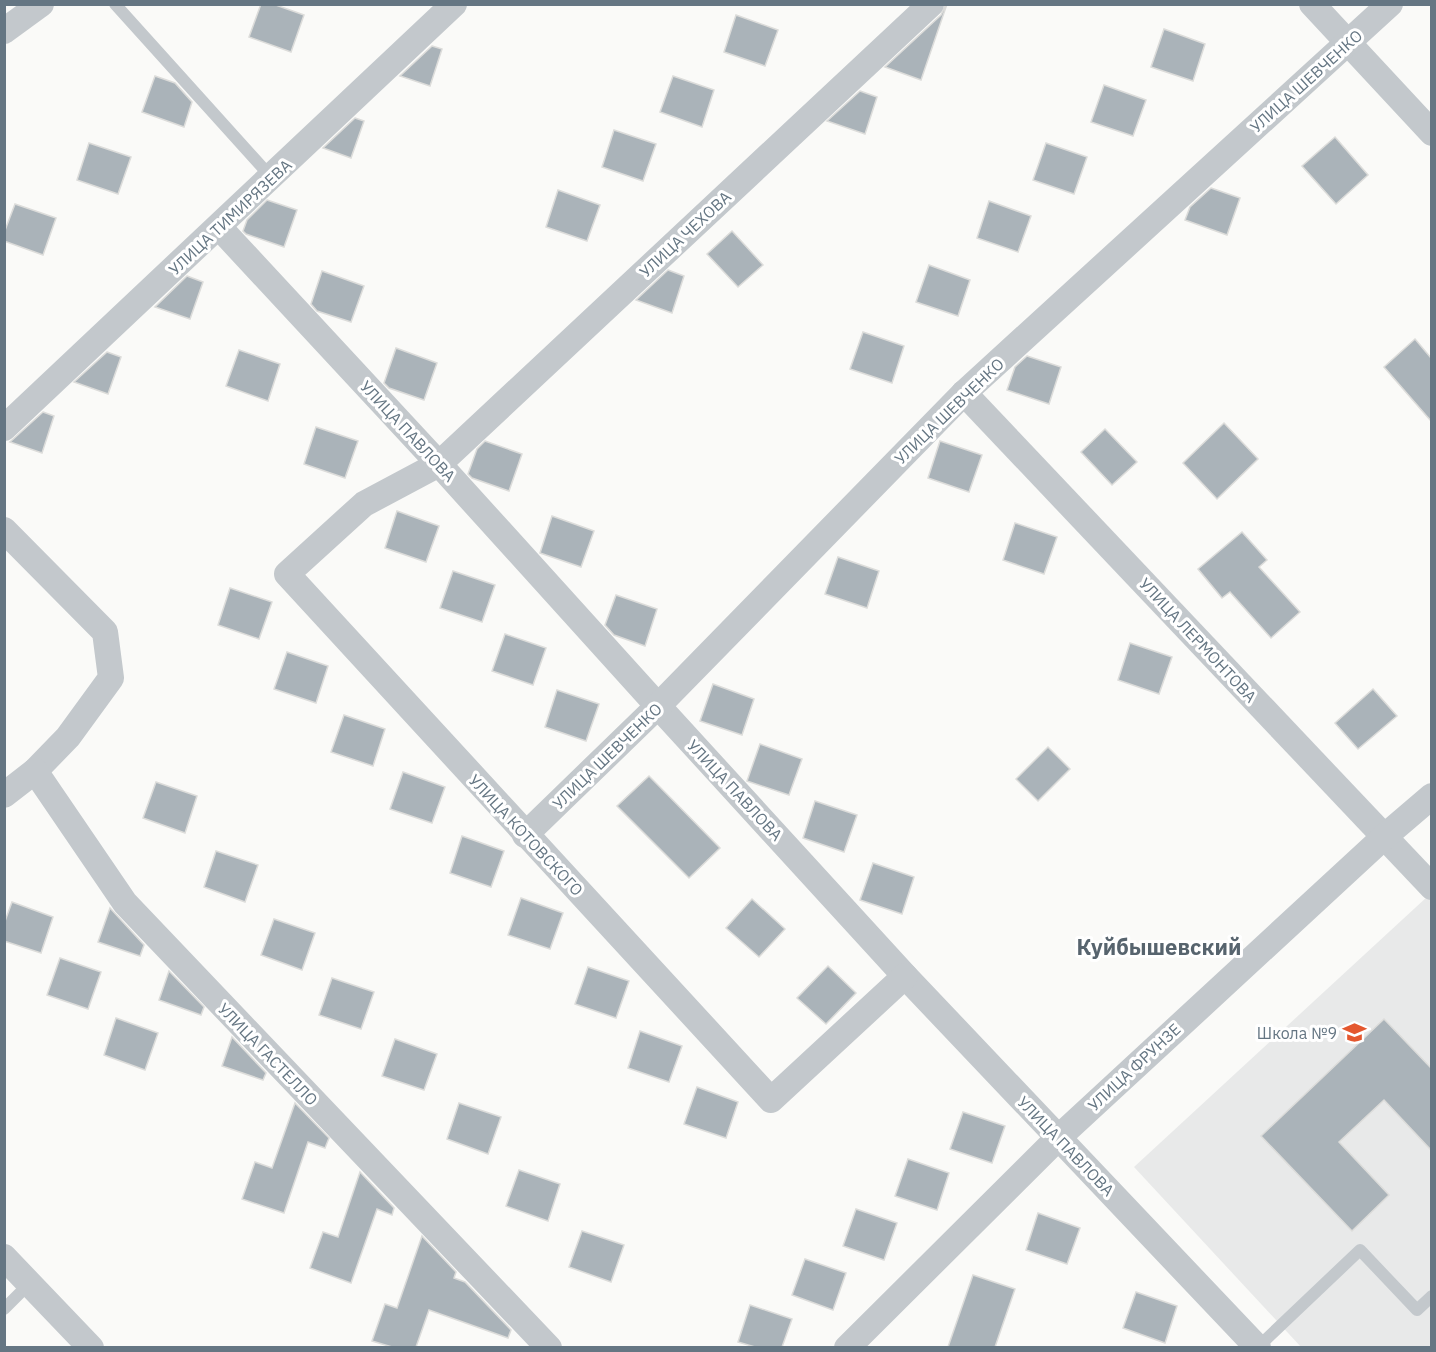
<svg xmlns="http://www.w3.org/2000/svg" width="1436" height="1352" font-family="'IBM Plex Sans',sans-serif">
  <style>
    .built { fill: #e8e9e9 }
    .building { fill: #aab3b9; stroke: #dcdcda; stroke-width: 1.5 }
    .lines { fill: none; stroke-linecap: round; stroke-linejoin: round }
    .service { stroke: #c3c8cc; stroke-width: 12 }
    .minor { stroke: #c3c8cc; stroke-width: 26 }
    .labels { text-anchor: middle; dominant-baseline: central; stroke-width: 6; stroke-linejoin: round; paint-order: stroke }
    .street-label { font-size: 16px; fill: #657683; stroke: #fff }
    .poi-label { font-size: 16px; fill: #657683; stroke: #fff; text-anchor: end }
    .district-label { font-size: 22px; font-weight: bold; fill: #57646e; stroke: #fff }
  </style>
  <rect width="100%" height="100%" fill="#fafaf8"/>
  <path class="built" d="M 1428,896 L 1431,899 L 1431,1347 L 1301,1347 L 1134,1167 Z"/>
  <g class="building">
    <path d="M 261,4 L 273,4 L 304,15 L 291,52 L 249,37 Z"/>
    <path d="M 946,4 L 947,4 L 921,80 L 885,67 L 941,15 Z"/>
    <path d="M 736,15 L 778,30 L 765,66 L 724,52 Z"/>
    <path d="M 1164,29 L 1205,44 L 1193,81 L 1151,67 Z"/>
    <path d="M 432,46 L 442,49 L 430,86 L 400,76 Z"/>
    <path d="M 155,76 L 175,83 L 192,102 L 184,127 L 142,112 Z"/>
    <path d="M 673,76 L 714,90 L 702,127 L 660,112 Z"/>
    <path d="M 1104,85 L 1146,100 L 1133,136 L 1091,122 Z"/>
    <path d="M 860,91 L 877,97 L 865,134 L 827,121 Z"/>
    <path d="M 355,118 L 364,121 L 351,158 L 323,148 Z"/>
    <path d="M 614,130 L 656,144 L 643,181 L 602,167 Z"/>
    <path d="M 1335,137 L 1368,175 L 1336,204 L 1302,166 Z"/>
    <path d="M 89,143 L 131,157 L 118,194 L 77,180 Z"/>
    <path d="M 1046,143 L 1087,157 L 1074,194 L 1033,180 Z"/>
    <path d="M 1211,188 L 1240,198 L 1227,235 L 1185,220 L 1190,207 Z"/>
    <path d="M 558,190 L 600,205 L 587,241 L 546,227 Z"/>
    <path d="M 267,200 L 297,210 L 284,247 L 246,234 L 243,231 L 247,220 Z"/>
    <path d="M 989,201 L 1031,216 L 1018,252 L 977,238 Z"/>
    <path d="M 15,204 L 56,218 L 43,255 L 4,241 L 4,233 Z"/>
    <path d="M 732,231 L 763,265 L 738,287 L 707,254 Z"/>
    <path d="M 929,265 L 970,280 L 958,316 L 916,302 Z"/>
    <path d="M 668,270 L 684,276 L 672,313 L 636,300 Z"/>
    <path d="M 322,271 L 364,286 L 351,322 L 317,311 L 311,304 Z"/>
    <path d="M 187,276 L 203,282 L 190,319 L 155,307 Z"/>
    <path d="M 863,332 L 904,346 L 892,383 L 850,369 Z"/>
    <path d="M 1415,339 L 1431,358 L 1431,421 L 1384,367 Z"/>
    <path d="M 396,348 L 437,363 L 424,400 L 389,388 L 384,383 Z"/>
    <path d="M 239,350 L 280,364 L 268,401 L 226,386 Z"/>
    <path d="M 107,352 L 121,357 L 108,394 L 74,382 Z"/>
    <path d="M 1027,356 L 1061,367 L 1049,404 L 1007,390 L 1015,367 Z"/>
    <path d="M 43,412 L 54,416 L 42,453 L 10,442 Z"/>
    <path d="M 1224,423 L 1258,459 L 1217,499 L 1183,463 Z"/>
    <path d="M 316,427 L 358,441 L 345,478 L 304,464 Z"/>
    <path d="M 1105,429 L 1137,462 L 1112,485 L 1081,452 Z"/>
    <path d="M 485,441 L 522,454 L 509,491 L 472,478 L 468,474 L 477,449 Z"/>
    <path d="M 940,441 L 982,455 L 969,492 L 928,478 Z"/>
    <path d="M 397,511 L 439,526 L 426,562 L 385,548 Z"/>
    <path d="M 552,516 L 594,531 L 581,567 L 540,553 Z"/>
    <path d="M 1015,523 L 1057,537 L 1044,574 L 1003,560 Z"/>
    <path d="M 1242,532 L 1267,560 L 1259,567 L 1300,612 L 1271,638 L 1230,592 L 1222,598 L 1198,569 Z"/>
    <path d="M 838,557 L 879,571 L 867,608 L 825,594 Z"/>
    <path d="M 453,571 L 495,585 L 482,622 L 440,608 Z"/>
    <path d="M 230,588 L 272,602 L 259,639 L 218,625 Z"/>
    <path d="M 616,595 L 657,609 L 645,646 L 614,635 L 605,625 Z"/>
    <path d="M 505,634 L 546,648 L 533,685 L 492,671 Z"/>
    <path d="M 1130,643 L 1172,657 L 1159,694 L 1118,680 Z"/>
    <path d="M 287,652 L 328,666 L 316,703 L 274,689 Z"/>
    <path d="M 713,684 L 754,699 L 742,735 L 700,721 Z"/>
    <path d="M 1373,689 L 1397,716 L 1358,749 L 1335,723 Z"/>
    <path d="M 557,690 L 599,704 L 586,741 L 545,727 Z"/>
    <path d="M 344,715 L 385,729 L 373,766 L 331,752 Z"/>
    <path d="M 760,744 L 802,759 L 789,795 L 747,781 Z"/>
    <path d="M 1048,747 L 1070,769 L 1038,801 L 1016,779 Z"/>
    <path d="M 403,772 L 445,787 L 432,823 L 390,809 Z"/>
    <path d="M 649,776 L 720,848 L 689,878 L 617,806 Z"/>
    <path d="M 156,782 L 197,796 L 185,833 L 143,818 Z"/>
    <path d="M 815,801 L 857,815 L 844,852 L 803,838 Z"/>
    <path d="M 462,836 L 504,851 L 491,887 L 450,873 Z"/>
    <path d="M 216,851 L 258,865 L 245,902 L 204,887 Z"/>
    <path d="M 873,863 L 914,877 L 902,914 L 860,900 Z"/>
    <path d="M 521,898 L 563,913 L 550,949 L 508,935 Z"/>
    <path d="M 752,899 L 785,929 L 759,957 L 726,928 Z"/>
    <path d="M 12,902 L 53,917 L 41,953 L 4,941 L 4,924 Z"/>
    <path d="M 110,908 L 144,945 L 140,956 L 98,942 Z"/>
    <path d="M 274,919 L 315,933 L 302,970 L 261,955 Z"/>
    <path d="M 60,958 L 101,972 L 88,1009 L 47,995 Z"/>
    <path d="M 828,966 L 856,993 L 826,1024 L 797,998 Z"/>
    <path d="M 588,967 L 629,981 L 616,1018 L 575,1004 Z"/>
    <path d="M 169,971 L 204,1007 L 201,1015 L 159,1000 Z"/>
    <path d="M 332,978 L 374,992 L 361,1029 L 319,1015 Z"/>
    <path d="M 116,1018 L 158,1033 L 145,1070 L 104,1055 Z"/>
    <path d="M 1384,1019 L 1431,1068 L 1431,1150 L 1384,1100 L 1339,1142 L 1389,1195 L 1352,1231 L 1261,1136 Z"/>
    <path d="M 640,1031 L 682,1046 L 669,1082 L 628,1068 Z"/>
    <path d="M 232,1037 L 266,1073 L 263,1080 L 222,1066 Z"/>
    <path d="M 395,1039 L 437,1054 L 424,1090 L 382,1076 Z"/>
    <path d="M 697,1087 L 738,1102 L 726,1138 L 684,1124 Z"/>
    <path d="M 295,1103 L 329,1138 L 325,1148 L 308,1142 L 284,1213 L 242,1199 L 255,1162 L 272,1168 Z"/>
    <path d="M 459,1103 L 501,1117 L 488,1154 L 447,1139 Z"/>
    <path d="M 963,1112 L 1005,1126 L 992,1163 L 950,1149 Z"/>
    <path d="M 908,1159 L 949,1173 L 937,1210 L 895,1196 Z"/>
    <path d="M 519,1170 L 560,1184 L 548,1221 L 506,1206 Z"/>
    <path d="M 360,1172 L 394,1208 L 392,1215 L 377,1209 L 351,1283 L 310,1268 L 323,1232 L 338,1237 Z"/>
    <path d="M 856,1209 L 897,1223 L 884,1260 L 843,1246 Z"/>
    <path d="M 1038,1213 L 1080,1228 L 1067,1264 L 1026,1250 Z"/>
    <path d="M 582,1231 L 624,1245 L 611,1282 L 569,1267 Z"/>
    <path d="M 422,1236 L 456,1272 L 454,1278 L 465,1282 L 511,1330 L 508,1338 L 429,1310 L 416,1347 L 392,1347 L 372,1341 L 385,1304 L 397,1308 Z"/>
    <path d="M 805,1259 L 846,1273 L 833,1310 L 792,1295 Z"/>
    <path d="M 973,1275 L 1015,1289 L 995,1347 L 948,1347 Z"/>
    <path d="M 1136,1292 L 1177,1306 L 1165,1343 L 1123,1328 Z"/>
    <path d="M 750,1305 L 792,1319 L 782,1347 L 755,1347 L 738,1342 Z"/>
  </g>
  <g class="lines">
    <g class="service">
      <path d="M 115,4 L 271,177"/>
      <path d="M 4,1309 L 30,1283"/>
      <path d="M 1258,1347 L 1360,1250 L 1417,1310 L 1432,1296"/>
    </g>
    <g class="minor">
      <path d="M 1312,4 L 1432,133"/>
      <path d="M 4,31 L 41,4"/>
      <path d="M 219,227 L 439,464 L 658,706 L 905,976 L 1258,1348"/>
      <path d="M 964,393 L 1432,887"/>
      <path d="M 4,428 L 454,4"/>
      <path d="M 4,530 L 105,632 L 111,678 L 68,737 L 35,771"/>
      <path d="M 4,795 L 35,771 L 125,903 L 549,1348"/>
      <path d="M 525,835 L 658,706 L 964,393 L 1390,4"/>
      <path d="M 905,976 L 771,1100 L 287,574 L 364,504 L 439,464 L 931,4"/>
      <path d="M 4,1257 L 91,1348"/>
      <path d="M 847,1348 L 1058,1138 L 1384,837 L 1432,796"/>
    </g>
  </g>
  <defs>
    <symbol id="school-bare" viewBox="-9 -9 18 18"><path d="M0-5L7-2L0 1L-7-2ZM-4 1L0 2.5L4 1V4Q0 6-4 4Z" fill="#e4572e" stroke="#fff" stroke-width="2.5" paint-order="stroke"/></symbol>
  </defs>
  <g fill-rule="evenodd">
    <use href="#school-bare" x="1338" y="1016" width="33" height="33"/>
  </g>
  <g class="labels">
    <g class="street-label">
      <text transform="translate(1306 81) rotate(-42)">УЛИЦА ШЕВЧЕНКО</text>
      <text transform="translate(230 217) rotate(-43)">УЛИЦА ТИМИРЯЗЕВА</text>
      <text transform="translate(685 234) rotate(-43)">УЛИЦА ЧЕХОВА</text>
      <text transform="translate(949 411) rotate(-44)">УЛИЦА ШЕВЧЕНКО</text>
      <text transform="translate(408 431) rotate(47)">УЛИЦА ПАВЛОВА</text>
      <text transform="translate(1198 640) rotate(47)">УЛИЦА ЛЕРМОНТОВА</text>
      <text transform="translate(607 756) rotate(-44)">УЛИЦА ШЕВЧЕНКО</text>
      <text transform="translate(735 790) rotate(47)">УЛИЦА ПАВЛОВА</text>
      <text transform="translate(526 835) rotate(47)">УЛИЦА КОТОВСКОГО</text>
      <text transform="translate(268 1054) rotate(46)">УЛИЦА ГАСТЕЛЛО</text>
      <text transform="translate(1134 1067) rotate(-43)">УЛИЦА ФРУНЗЕ</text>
      <text transform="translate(1066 1146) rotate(46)">УЛИЦА ПАВЛОВА</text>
    </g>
    <g class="poi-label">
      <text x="1337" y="1033">Школа №9</text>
    </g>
    <g class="district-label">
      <text x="1159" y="946">Куйбышевский</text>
    </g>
  </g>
  <rect width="1436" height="1352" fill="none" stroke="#657683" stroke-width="12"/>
</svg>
